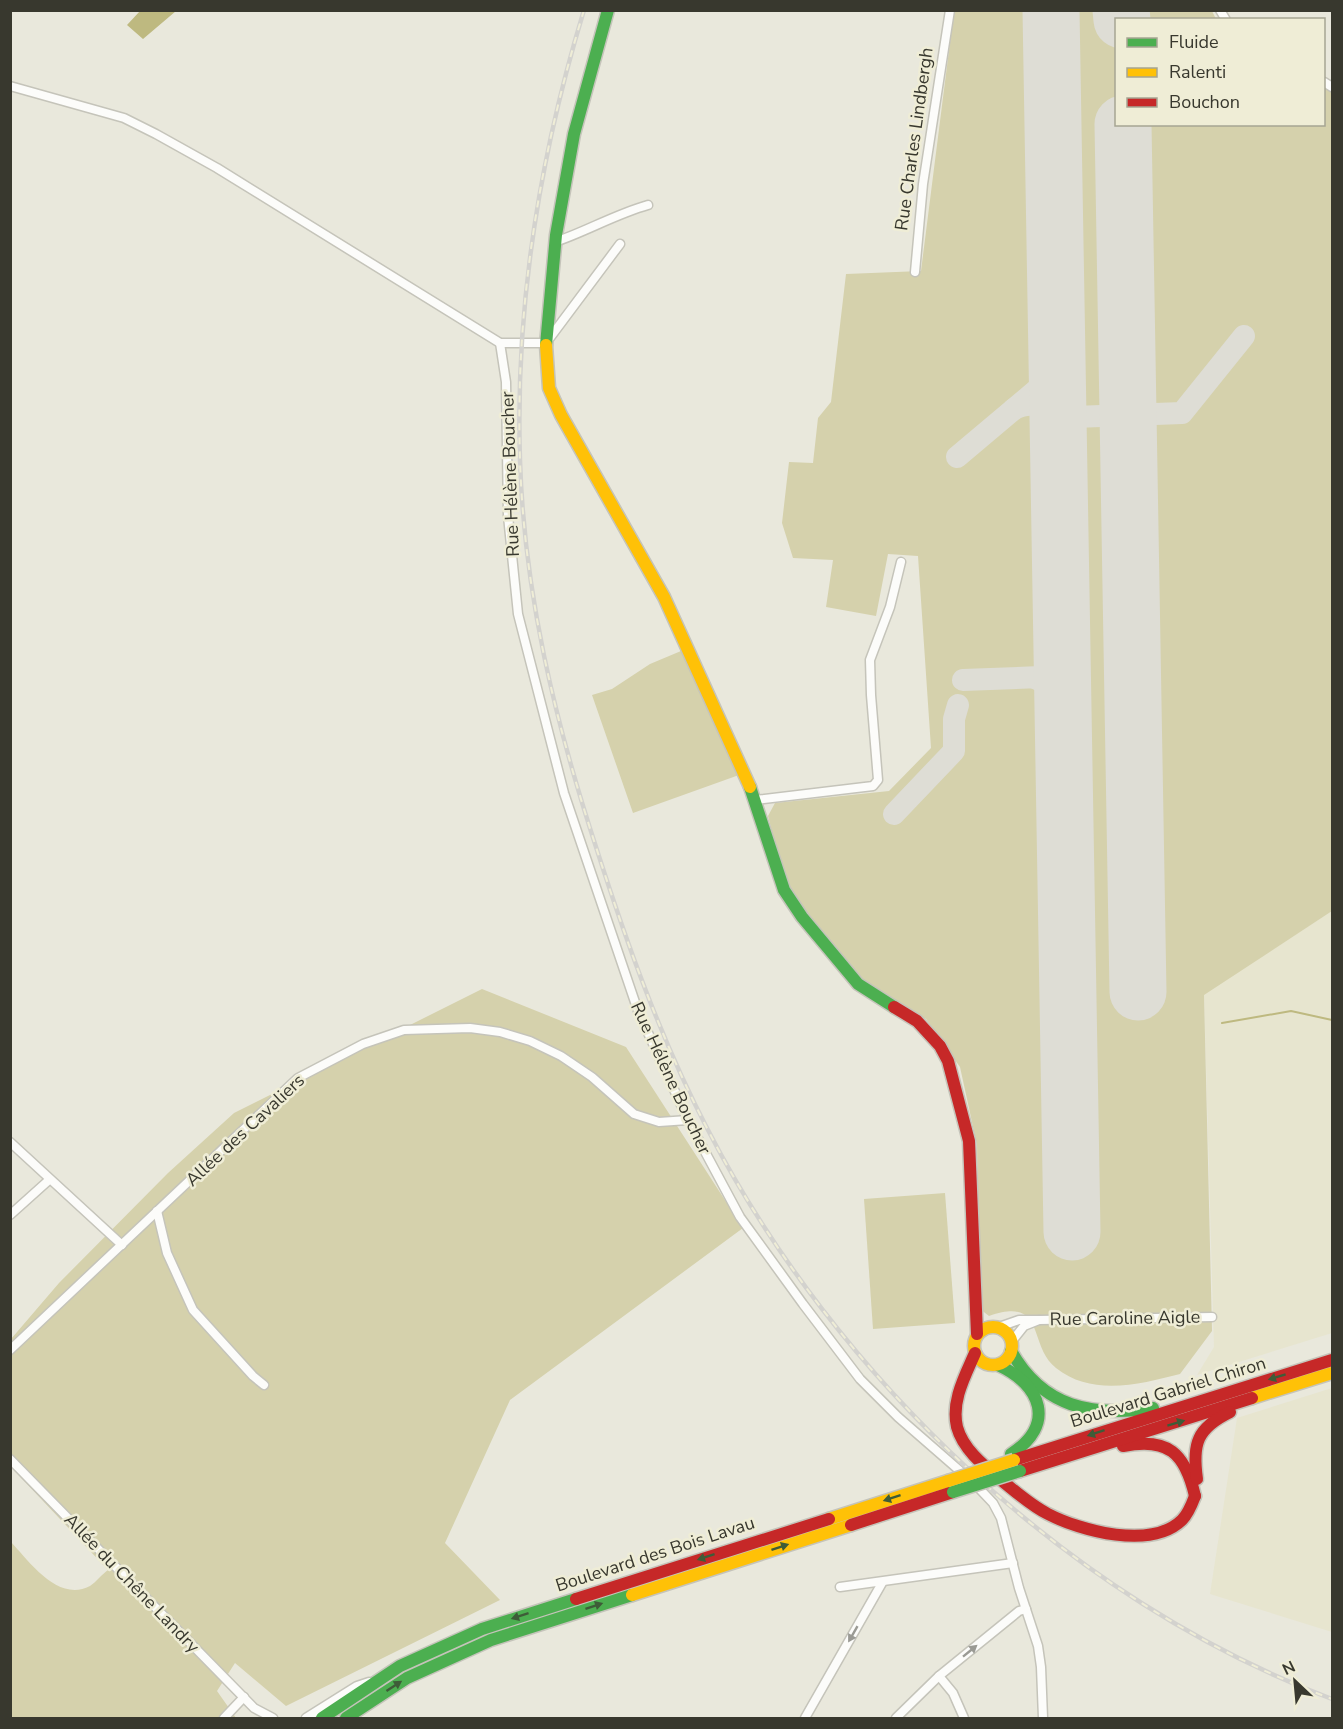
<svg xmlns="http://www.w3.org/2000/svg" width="1343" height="1729" font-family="'Nunito Sans',sans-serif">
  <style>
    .built { fill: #e7e5cf }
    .green { fill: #d5d1ac }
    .water { fill: #beb980 }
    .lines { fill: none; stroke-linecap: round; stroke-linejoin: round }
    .stream { stroke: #beb980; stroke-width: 2 }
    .taxiway { stroke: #deddd5; stroke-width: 22 }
    .runway { stroke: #deddd5; stroke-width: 57 }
    .street-casing { stroke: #c5c4ba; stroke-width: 11 }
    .fast-casing { stroke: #c5c4ba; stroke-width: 15 }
    .slow-casing { stroke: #c5c4ba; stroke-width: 15 }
    .jam-casing { stroke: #c5c4ba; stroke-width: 15 }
    .street { stroke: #fcfcfa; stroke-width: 8 }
    .fast { stroke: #4caf50; stroke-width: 12 }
    .slow { stroke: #ffc107; stroke-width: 12 }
    .jam { stroke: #c62828; stroke-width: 12 }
    .rail-casing { stroke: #d3d2ce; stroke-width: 4.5 }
    .rail { stroke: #efedd6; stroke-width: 2; stroke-dasharray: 7; stroke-linecap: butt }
    .fast-bridge-casing { stroke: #c5c4ba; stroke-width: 15; stroke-linecap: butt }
    .slow-bridge-casing { stroke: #c5c4ba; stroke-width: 15; stroke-linecap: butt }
    .fast-bridge { stroke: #4caf50; stroke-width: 12 }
    .slow-bridge { stroke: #ffc107; stroke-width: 12 }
    .oneway { fill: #3e5c38 }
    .oneway2 { fill: #9a9a94 }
    .labels { text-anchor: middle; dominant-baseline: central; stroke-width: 5; stroke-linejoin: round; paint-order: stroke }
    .street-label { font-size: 18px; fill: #38382e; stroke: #efedd6 }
  </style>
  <rect width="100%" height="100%" fill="#e9e8dc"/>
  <g class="built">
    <path d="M 1332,911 L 1332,1333 L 1197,1375 L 1214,1347 L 1204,994 Z"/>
    <path d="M 1332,1388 L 1332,1632 L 1210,1594 L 1237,1418 Z"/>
  </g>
  <g class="green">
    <path d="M 954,11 L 1212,11 L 1216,19 L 1116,20 L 1116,124 L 1324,124 L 1324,88 L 1332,92 L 1332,911 L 1204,995 L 1212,1331 L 1180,1374 C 1141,1384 1092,1397 1056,1368 C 1027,1345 1047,1296 989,1316 L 980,1309 L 977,1145 L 960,1067 L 926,1019 L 867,984 L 792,897 L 782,871 L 768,816 L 775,803 L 889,791 L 931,748 L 918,556 L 888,554 L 876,616 L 826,607 L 833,560 L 793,558 L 782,523 L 789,462 L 813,463 L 818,418 L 831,402 L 846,274 L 921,271 Z"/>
    <path d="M 681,651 L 739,775 L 633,813 L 592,695 L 612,689 L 650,664 Z"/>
    <path d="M 482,989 L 626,1047 L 743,1228 L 510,1400 L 445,1543 L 500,1600 L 286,1706 L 235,1663 L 217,1691 L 236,1718 L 11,1718 L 11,1542 C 29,1561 58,1603 90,1586 C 96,1582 102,1574 108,1570 L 11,1467 L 11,1339 L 59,1283 L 168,1173 L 234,1113 Z"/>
    <path d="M 945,1193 L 955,1323 L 873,1329 L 864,1199 Z"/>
  </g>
  <path class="water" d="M 140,11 L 140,10 L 176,11 L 143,39 L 127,25 Z"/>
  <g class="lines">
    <path class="stream" d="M 1222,1023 L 1291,1011 L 1332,1020"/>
    <g class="taxiway">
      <path d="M 1014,409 C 1041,396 1054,414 1058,439"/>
      <path d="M 1058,433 L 1066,420 L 1074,417 L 1182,413 L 1244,336"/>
      <path d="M 957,457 L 1046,382 L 1054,367 L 1057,344"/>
      <path d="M 1035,678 L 1054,687 L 1062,707"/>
      <path d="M 963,680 L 1041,677 L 1056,666 L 1061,652"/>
      <path d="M 894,814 L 954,751 L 954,719 L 958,705"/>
    </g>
    <g class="runway">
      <path d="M 1051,10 L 1072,1232"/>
      <path d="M 1121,10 L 1122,20"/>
      <path d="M 1123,124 L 1138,992"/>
    </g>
    <defs>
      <g id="street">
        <path d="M 1220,10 L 1226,20"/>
        <path d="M 1324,82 L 1332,87"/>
        <path d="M 10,86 L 124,118 L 156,134 L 217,168 L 500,343 L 546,343 L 620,244"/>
        <path d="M 555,242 C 587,231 616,214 648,205"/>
        <path d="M 915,272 L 923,184 L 950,10"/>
        <path d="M 500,343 L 506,382 L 508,516 L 518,614 L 564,793 L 638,1011 L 688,1120 L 740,1217 L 803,1304 L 860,1379 L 898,1417 L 975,1484 L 993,1503 L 1001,1518 L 1019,1588 L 1038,1646 L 1041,1667 L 1043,1718"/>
        <path d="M 755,800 L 873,786 L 878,780 L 871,695 L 870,660 L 890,607 L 901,562"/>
        <path d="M 10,1142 L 122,1245"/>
        <path d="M 157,1211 L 167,1253 L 193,1310 L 253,1376 L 264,1385"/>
        <path d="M 10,1215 L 49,1180"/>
        <path d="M 1039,1320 L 1212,1317"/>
        <path d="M 999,1327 L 1019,1320 L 1039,1320 L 1024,1326 L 1012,1341"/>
        <path d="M 10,1350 L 298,1078 L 363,1044 L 404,1030 L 470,1028 L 500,1032 L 530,1041 L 561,1056 L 592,1077 L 634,1114 L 659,1122 L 688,1120"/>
        <path d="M 10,1459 L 254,1708 L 273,1718"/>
        <path d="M 840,1587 L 1013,1563"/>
        <path d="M 939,1676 L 953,1693 L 964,1718"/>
        <path d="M 224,1718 L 244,1697"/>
        <path d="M 306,1718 L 357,1686 L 369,1682"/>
        <path d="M 805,1718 L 882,1583"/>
        <path d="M 896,1718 L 939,1676 L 1019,1611 L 1026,1609"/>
      </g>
      <g id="fast">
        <path d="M 546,345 L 556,235 L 574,134 L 608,10"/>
        <path d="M 750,787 L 784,890 L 802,917 L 858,984 L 894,1007"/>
        <path d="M 1011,1351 C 1043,1408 1092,1417 1153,1408"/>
        <path d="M 998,1365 C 1042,1385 1056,1425 1011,1454"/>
        <path d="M 322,1718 L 400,1666 L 482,1629 L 576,1599"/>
        <path d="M 346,1718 L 407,1678 L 491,1640 L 632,1595"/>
      </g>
      <g id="slow">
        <path d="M 546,345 L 549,388 L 561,415 L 664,597 L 750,787"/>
        <circle cx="993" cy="1346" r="19"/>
        <path d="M 1252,1398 L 1332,1373"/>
        <path d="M 829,1519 L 948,1481"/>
        <path d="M 632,1595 L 851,1525"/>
      </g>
      <g id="jam">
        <path d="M 894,1007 L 917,1021 L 940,1046 L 948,1061 L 969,1141 L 977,1334"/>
        <path d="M 975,1353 C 965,1376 951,1401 957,1427 C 963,1449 983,1465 1000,1479 C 1015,1491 1030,1505 1048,1514 C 1081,1531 1151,1550 1182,1520 C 1188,1514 1192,1504 1195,1496"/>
        <path d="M 1123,1446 C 1168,1437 1185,1453 1195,1496"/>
        <path d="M 1014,1460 L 1332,1360"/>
        <path d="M 1020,1471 L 1252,1398"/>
        <path d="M 1197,1479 C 1192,1444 1197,1428 1230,1412"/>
        <path d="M 851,1525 L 953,1492"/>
        <path d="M 576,1599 L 829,1519"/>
      </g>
    </defs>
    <use href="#street" class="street-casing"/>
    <use href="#fast" class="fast-casing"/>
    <use href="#slow" class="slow-casing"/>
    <use href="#jam" class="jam-casing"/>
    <use href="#street" class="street"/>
    <use href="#fast" class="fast"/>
    <use href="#slow" class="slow"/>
    <use href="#jam" class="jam"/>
    <defs>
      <path id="rail" d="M 584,10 C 539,158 515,306 520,460 C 524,593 555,721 596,847 C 627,944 661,1040 708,1130 C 835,1377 1071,1601 1332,1699"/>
    </defs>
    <use href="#rail" class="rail-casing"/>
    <use href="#rail" class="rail"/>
    <defs>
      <path id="fast-bridge" d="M 953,1492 L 1020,1471"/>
      <path id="slow-bridge" d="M 948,1481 L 1014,1460"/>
    </defs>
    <use href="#fast-bridge" class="fast-bridge-casing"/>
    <use href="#slow-bridge" class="slow-bridge-casing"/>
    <use href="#fast-bridge" class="fast-bridge"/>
    <use href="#slow-bridge" class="slow-bridge"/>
  </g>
  <defs><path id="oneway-solid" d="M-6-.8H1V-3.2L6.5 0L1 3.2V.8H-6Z" transform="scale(1.5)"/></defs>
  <g class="oneway">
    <use href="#oneway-solid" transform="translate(1277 1377) rotate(163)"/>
    <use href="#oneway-solid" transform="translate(1176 1423) rotate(-17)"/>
    <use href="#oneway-solid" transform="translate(1096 1433) rotate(162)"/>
    <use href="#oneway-solid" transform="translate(892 1498) rotate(162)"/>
    <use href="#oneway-solid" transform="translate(780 1547) rotate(-18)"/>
    <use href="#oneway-solid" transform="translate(706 1557) rotate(162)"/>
    <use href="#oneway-solid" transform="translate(594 1606) rotate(-18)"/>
    <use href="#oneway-solid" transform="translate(520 1616) rotate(162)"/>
    <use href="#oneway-solid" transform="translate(394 1686) rotate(-33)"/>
  </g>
  <g class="oneway2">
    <use href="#oneway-solid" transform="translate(853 1634) rotate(120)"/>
    <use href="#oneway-solid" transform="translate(970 1651) rotate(-39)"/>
  </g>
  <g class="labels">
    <g class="street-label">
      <text transform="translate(914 139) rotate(-82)">Rue Charles Lindbergh</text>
      <text transform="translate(510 474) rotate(-92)">Rue Hélène Boucher</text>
      <text transform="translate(671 1078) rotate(65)">Rue Hélène Boucher</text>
      <text transform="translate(245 1130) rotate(-43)">Allée des Cavaliers</text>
      <text transform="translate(1125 1318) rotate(-1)">Rue Caroline Aigle</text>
      <text transform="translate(1168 1392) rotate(-17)">Boulevard Gabriel Chiron</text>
      <text transform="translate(655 1554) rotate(-18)">Boulevard des Bois Lavau</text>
      <text transform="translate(132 1583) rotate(46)">Allée du Chêne Landry</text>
    </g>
  </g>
  <rect width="1343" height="1729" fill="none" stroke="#38382e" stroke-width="24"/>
  <rect x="1115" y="18" width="210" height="108" fill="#efedd6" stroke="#a6a593" stroke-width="1.5"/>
  <rect x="1127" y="38" width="30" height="9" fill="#4caf50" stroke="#a6a593" stroke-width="1.5"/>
  <text x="1169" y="48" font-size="18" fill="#38382e">Fluide</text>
  <rect x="1127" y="68" width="30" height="9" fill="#ffc107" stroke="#a6a593" stroke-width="1.5"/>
  <text x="1169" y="78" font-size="18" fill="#38382e">Ralenti</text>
  <rect x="1127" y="98" width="30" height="9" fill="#c62828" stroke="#a6a593" stroke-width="1.5"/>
  <text x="1169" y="108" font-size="18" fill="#38382e">Bouchon</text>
  <g transform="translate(1295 1681) rotate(334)" stroke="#efedd6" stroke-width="4.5" paint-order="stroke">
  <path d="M0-4.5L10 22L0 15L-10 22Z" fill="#38382e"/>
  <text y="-9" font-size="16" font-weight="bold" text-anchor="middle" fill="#38382e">N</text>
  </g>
</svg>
